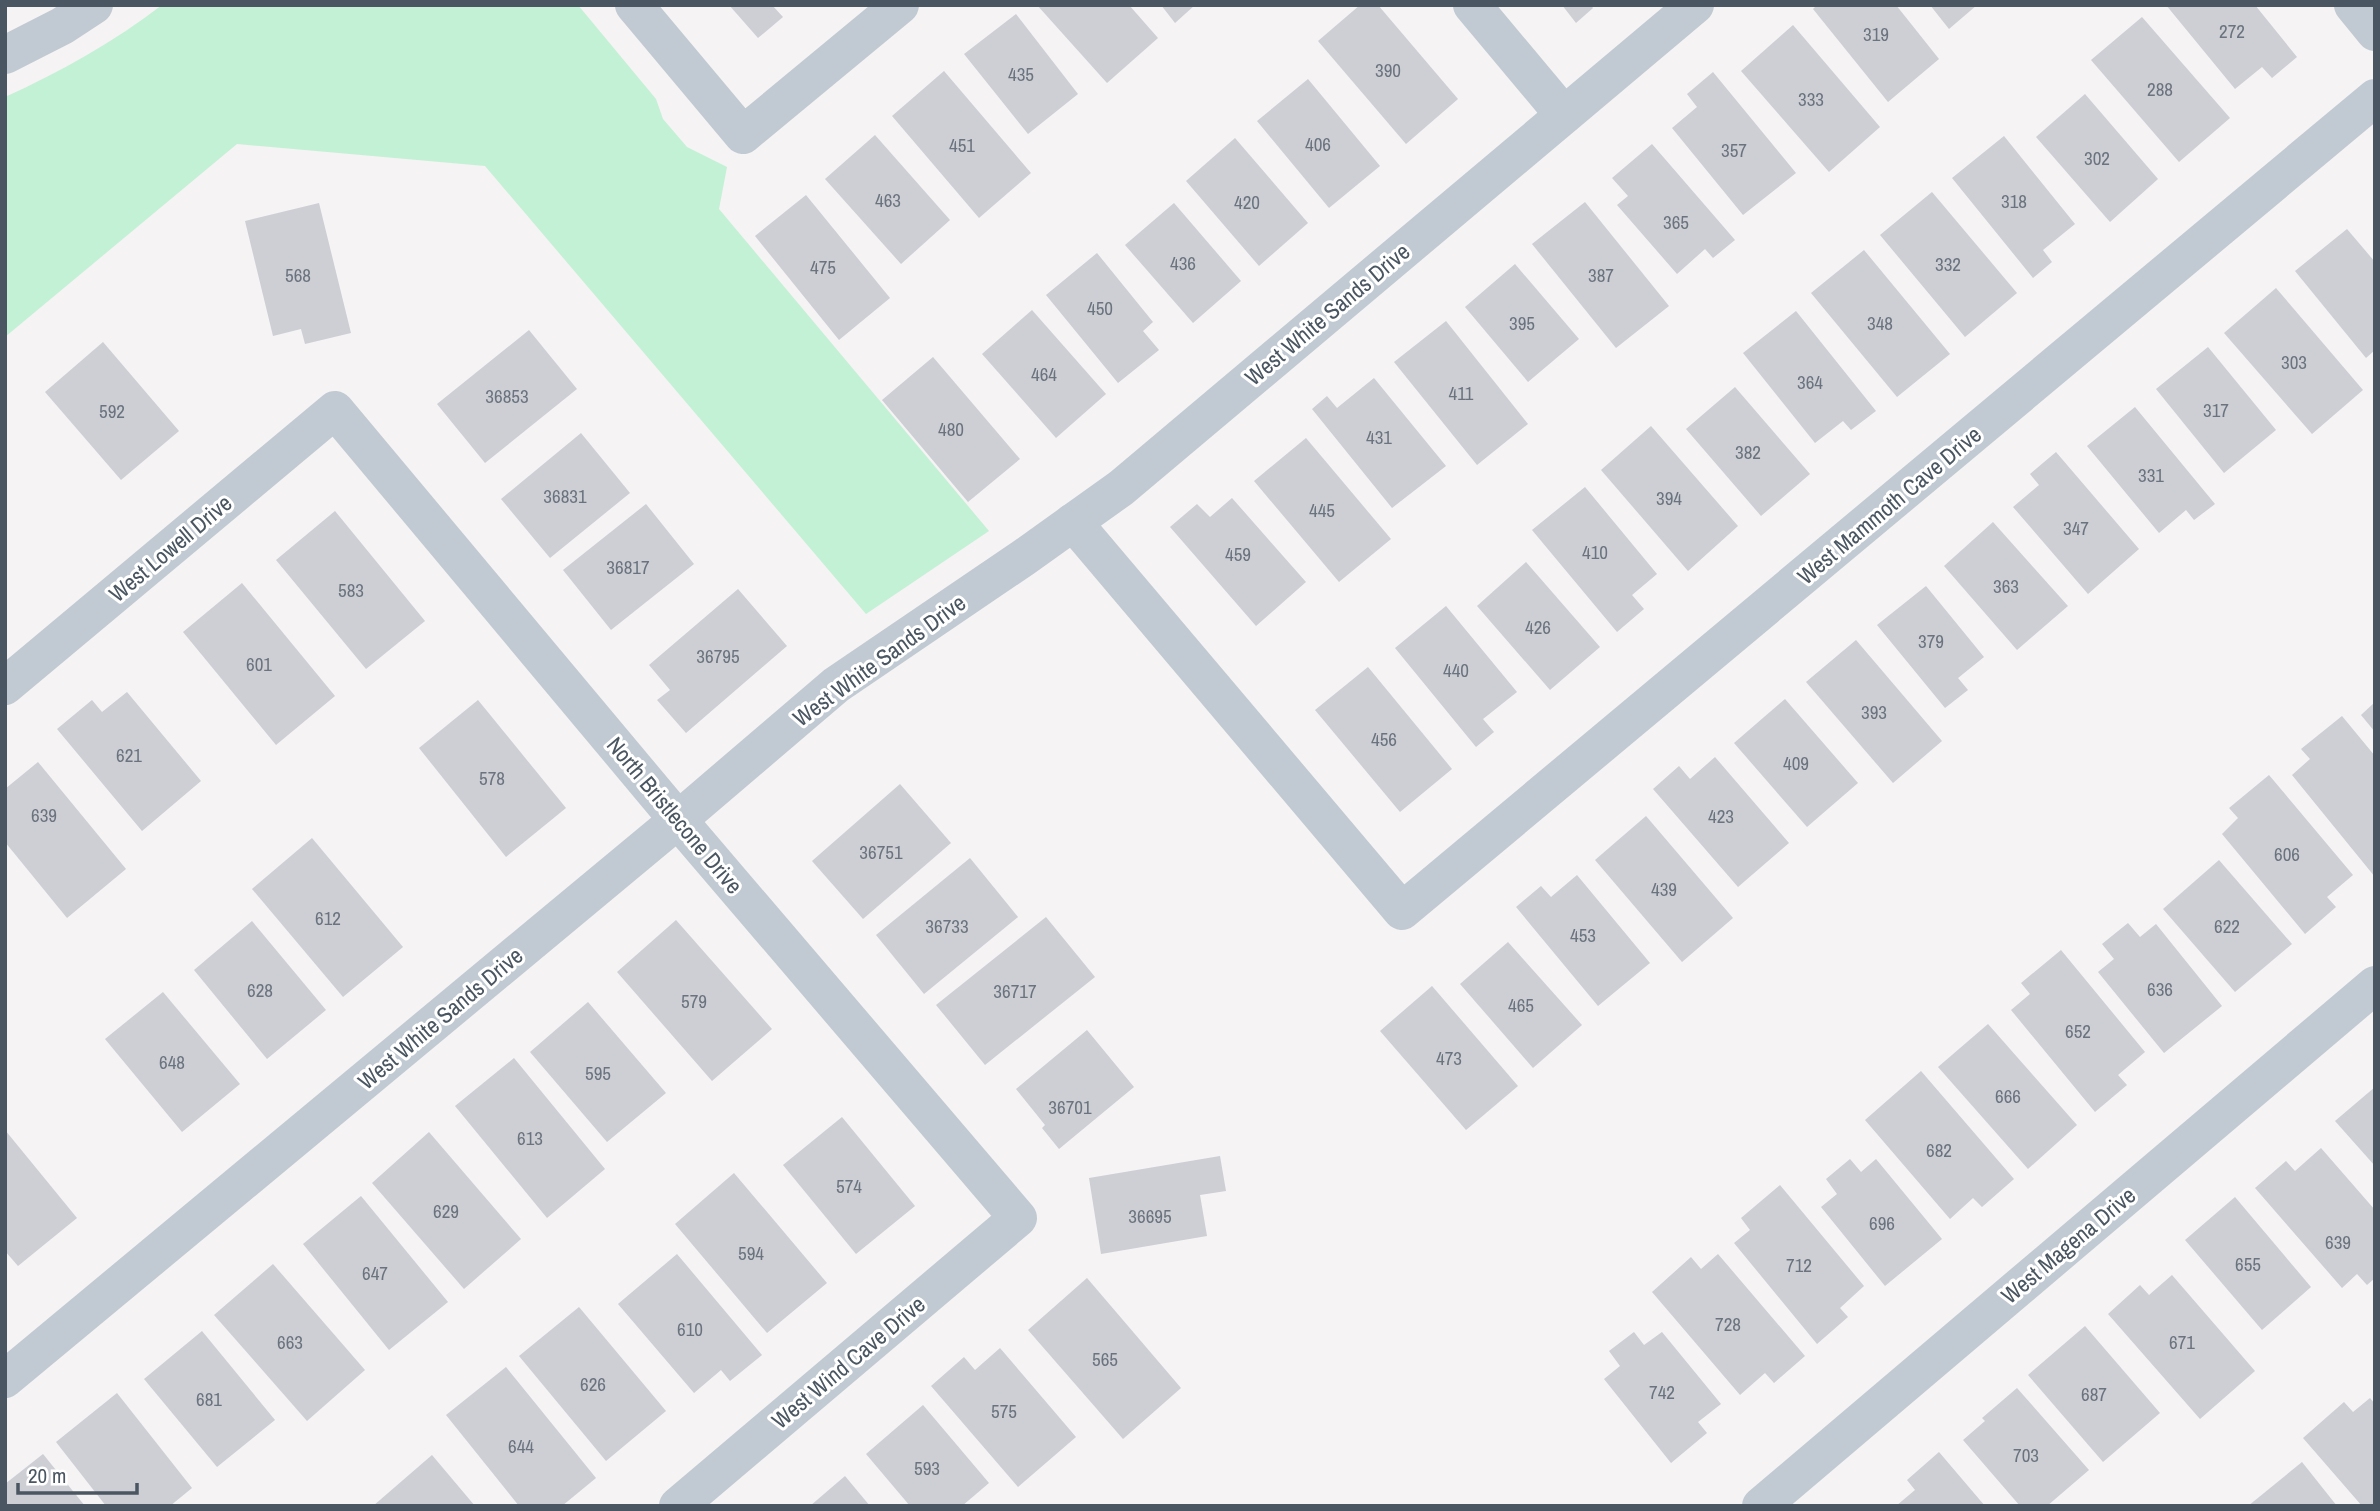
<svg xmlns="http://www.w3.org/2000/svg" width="2380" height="1511" font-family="'Archivo Narrow',sans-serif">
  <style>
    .green { fill: #c3f1d5 }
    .building { fill: #cdcfd5 }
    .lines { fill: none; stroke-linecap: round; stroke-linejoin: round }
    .minor { stroke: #c1cad2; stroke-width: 38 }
    .labels { text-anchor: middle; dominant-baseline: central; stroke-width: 6; stroke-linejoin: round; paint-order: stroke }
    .number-label { font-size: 19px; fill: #6b747e }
    .street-label { font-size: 23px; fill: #4a5661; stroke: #fff }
  </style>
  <rect width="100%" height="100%" fill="#f5f3f3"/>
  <path class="green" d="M 162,5 L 578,5 L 656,99 L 663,119 L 687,147 L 727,167 L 719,209 L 989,531 L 866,614 L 485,166 L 237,144 L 5,337 L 5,97 C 60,72 114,42 162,5 Z"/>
  <g class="building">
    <path d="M 729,5 L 772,5 L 783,17 L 758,38 Z"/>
    <path d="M 1037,5 L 1129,5 L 1158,38 L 1107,83 Z"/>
    <path d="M 1161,5 L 1195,5 L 1175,23 Z"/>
    <path d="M 1360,5 L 1378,5 L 1458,99 L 1406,144 L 1318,41 Z"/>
    <path d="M 1562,5 L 1591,5 L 1593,8 L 1576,23 Z"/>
    <path d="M 1817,5 L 1896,5 L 1939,59 L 1888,102 L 1813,9 Z"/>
    <path d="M 1930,5 L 1977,5 L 1949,29 Z"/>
    <path d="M 2166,5 L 2255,5 L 2297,57 L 2272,78 L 2262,67 L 2235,89 Z"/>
    <path d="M 1016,14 L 1078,94 L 1028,134 L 964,54 Z"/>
    <path d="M 2142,17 L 2230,118 L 2179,162 L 2091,60 Z"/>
    <path d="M 1793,25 L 1880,127 L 1829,172 L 1741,71 Z"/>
    <path d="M 944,71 L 1031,173 L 979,218 L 892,116 Z"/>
    <path d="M 1713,72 L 1796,173 L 1743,215 L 1672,128 L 1697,107 L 1687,94 Z"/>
    <path d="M 1308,79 L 1380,166 L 1329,208 L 1257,121 Z"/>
    <path d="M 2085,94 L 2158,179 L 2110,222 L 2036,137 Z"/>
    <path d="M 875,135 L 950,220 L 901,264 L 825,179 Z"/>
    <path d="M 2004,136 L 2075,224 L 2043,250 L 2052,262 L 2033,278 L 1952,178 Z"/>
    <path d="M 1235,138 L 1308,223 L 1259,266 L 1186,181 Z"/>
    <path d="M 1652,144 L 1735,240 L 1713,258 L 1705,249 L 1677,274 L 1617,205 L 1628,196 L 1612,178 Z"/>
    <path d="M 1932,192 L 2017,293 L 1965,337 L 1880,235 Z"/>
    <path d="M 806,195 L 890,298 L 839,340 L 755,236 Z"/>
    <path d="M 1585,202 L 1669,306 L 1616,348 L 1532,244 Z"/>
    <path d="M 319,203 L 351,333 L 305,344 L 301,329 L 273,336 L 245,221 Z"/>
    <path d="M 1174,203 L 1241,281 L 1193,323 L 1125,245 Z"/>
    <path d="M 2347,229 L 2375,262 L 2375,350 L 2366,358 L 2295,271 Z"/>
    <path d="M 1864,250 L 1950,354 L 1897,397 L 1811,293 Z"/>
    <path d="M 1097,253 L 1153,322 L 1143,331 L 1159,350 L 1118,383 L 1046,295 Z"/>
    <path d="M 1515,264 L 1579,339 L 1528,382 L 1465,307 Z"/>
    <path d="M 2276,288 L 2363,390 L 2312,434 L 2224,333 Z"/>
    <path d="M 1032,310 L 1106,394 L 1056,438 L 982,354 Z"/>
    <path d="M 1796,311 L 1876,411 L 1851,430 L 1843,421 L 1815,443 L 1743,353 Z"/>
    <path d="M 1446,321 L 1528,424 L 1477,465 L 1394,362 Z"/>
    <path d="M 529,330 L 577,389 L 485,463 L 437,404 Z"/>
    <path d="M 103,342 L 179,431 L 121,480 L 45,392 Z"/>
    <path d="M 2208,347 L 2276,430 L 2224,473 L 2156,389 Z"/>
    <path d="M 933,357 L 1020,459 L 968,502 L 882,400 Z"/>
    <path d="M 1374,378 L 1446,466 L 1392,508 L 1312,409 L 1327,396 L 1337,408 Z"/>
    <path d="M 1735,387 L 1810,474 L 1761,516 L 1686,429 Z"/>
    <path d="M 2135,407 L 2215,504 L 2194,520 L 2186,510 L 2159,533 L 2087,446 Z"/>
    <path d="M 1651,426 L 1738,526 L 1688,571 L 1601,470 Z"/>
    <path d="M 581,433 L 630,493 L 550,558 L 501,499 Z"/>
    <path d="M 1306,438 L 1391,539 L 1339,582 L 1254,481 Z"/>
    <path d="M 2056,452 L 2139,549 L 2088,594 L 2013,507 L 2039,485 L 2030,474 Z"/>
    <path d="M 1585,487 L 1657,574 L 1632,595 L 1644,609 L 1617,632 L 1532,530 Z"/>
    <path d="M 1232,498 L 1306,582 L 1256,626 L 1170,527 L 1197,504 L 1210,517 Z"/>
    <path d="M 646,504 L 694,564 L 611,630 L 563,570 Z"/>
    <path d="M 335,511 L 425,621 L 366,669 L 276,560 Z"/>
    <path d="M 1993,522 L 2068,606 L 2017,650 L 1944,566 Z"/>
    <path d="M 1526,562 L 1600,647 L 1550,690 L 1477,606 Z"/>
    <path d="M 242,583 L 335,696 L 276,745 L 183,632 Z"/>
    <path d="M 1926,586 L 1984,657 L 1958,678 L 1968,690 L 1945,708 L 1877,625 Z"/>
    <path d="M 738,589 L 787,646 L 686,733 L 657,700 L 670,690 L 649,665 Z"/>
    <path d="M 1446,606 L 1517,692 L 1483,719 L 1494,732 L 1476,747 L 1395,648 Z"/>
    <path d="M 1856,640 L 1942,741 L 1893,783 L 1806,682 Z"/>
    <path d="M 1368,667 L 1452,769 L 1400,812 L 1315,710 Z"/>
    <path d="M 127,692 L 201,781 L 142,831 L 57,729 L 92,700 L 102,712 Z"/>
    <path d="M 1785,699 L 1858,783 L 1807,827 L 1734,743 Z"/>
    <path d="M 478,700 L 566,808 L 506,857 L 419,748 Z"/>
    <path d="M 2375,702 L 2375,732 L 2361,715 Z"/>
    <path d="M 2342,716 L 2375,756 L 2375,877 L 2292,775 L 2310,759 L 2301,749 Z"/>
    <path d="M 1715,757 L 1789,843 L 1738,887 L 1653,789 L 1679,766 L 1690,779 Z"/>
    <path d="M 38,762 L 126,869 L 67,918 L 5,842 L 5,789 Z"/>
    <path d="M 2269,775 L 2353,875 L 2327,897 L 2336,907 L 2305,934 L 2222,834 L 2238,818 L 2229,808 Z"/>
    <path d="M 900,784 L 951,843 L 863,919 L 812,861 Z"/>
    <path d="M 1646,816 L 1733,918 L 1682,962 L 1595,860 Z"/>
    <path d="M 312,838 L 403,947 L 343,997 L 252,889 Z"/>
    <path d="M 970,858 L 1018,917 L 924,994 L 876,935 Z"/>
    <path d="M 2219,860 L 2292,944 L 2235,992 L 2163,909 Z"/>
    <path d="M 1577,875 L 1650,963 L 1598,1006 L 1516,907 L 1541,886 L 1551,897 Z"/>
    <path d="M 1046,917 L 1095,977 L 985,1065 L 936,1005 Z"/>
    <path d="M 676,920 L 772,1029 L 712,1081 L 617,972 Z"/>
    <path d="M 252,921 L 326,1010 L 267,1059 L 194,970 Z"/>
    <path d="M 2128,923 L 2140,937 L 2156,924 L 2222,1006 L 2164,1053 L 2098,972 L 2114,959 L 2102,944 Z"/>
    <path d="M 1508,942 L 1582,1025 L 1533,1068 L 1460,984 Z"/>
    <path d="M 2061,950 L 2145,1052 L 2118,1075 L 2127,1085 L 2095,1112 L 2011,1010 L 2030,994 L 2021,983 Z"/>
    <path d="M 1432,986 L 1518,1086 L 1466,1130 L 1380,1031 Z"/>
    <path d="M 163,992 L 240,1084 L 182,1132 L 105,1039 Z"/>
    <path d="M 588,1002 L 666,1093 L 607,1142 L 530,1052 Z"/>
    <path d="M 1988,1024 L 2077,1125 L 2028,1169 L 1938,1067 Z"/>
    <path d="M 1087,1030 L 1134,1087 L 1059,1149 L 1042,1128 L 1045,1125 L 1016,1089 Z"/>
    <path d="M 514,1058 L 605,1169 L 547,1218 L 455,1106 Z"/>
    <path d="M 1921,1071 L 2014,1179 L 1982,1207 L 1973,1198 L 1950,1219 L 1865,1120 Z"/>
    <path d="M 2375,1087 L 2375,1166 L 2335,1121 Z"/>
    <path d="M 842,1117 L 915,1206 L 856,1254 L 783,1165 Z"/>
    <path d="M 5,1130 L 77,1218 L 18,1266 L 5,1251 Z"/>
    <path d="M 429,1132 L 521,1239 L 464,1289 L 372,1183 Z"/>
    <path d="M 2321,1148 L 2375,1210 L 2375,1278 L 2367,1285 L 2357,1274 L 2342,1288 L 2255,1188 L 2286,1161 L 2295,1171 Z"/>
    <path d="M 1220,1156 L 1226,1191 L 1200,1195 L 1207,1236 L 1101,1254 L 1089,1178 Z"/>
    <path d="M 1850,1159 L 1861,1172 L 1876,1159 L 1942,1239 L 1885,1286 L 1821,1207 L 1837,1194 L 1826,1179 Z"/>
    <path d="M 734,1173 L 827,1283 L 767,1333 L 675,1224 Z"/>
    <path d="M 1780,1185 L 1864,1286 L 1840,1308 L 1848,1317 L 1817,1344 L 1734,1243 L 1750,1230 L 1741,1218 Z"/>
    <path d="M 361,1196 L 448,1302 L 389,1350 L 303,1244 Z"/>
    <path d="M 2235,1197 L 2311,1287 L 2262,1330 L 2185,1240 Z"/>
    <path d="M 677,1254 L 762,1355 L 730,1381 L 721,1370 L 694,1393 L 618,1304 Z"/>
    <path d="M 1718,1254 L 1805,1356 L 1774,1383 L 1765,1373 L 1740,1395 L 1652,1292 L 1691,1257 L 1701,1269 Z"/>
    <path d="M 273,1264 L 365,1370 L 307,1421 L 214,1315 Z"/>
    <path d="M 2172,1275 L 2255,1371 L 2200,1419 L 2108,1314 L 2140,1285 L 2149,1295 Z"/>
    <path d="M 1087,1278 L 1181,1388 L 1123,1439 L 1028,1330 Z"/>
    <path d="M 579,1307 L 666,1411 L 606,1461 L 519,1356 Z"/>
    <path d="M 2085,1326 L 2160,1413 L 2103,1462 L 2028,1375 Z"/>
    <path d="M 202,1331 L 275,1420 L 217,1467 L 144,1379 Z"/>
    <path d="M 1634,1332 L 1644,1345 L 1662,1332 L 1721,1404 L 1698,1422 L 1707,1433 L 1671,1463 L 1604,1379 L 1620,1366 L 1609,1351 Z"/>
    <path d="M 1000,1348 L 1076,1437 L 1018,1487 L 931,1386 L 964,1357 L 975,1370 Z"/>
    <path d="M 506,1367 L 596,1478 L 562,1506 L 519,1506 L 446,1415 Z"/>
    <path d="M 2017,1388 L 2089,1470 L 2047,1506 L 2020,1506 L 1963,1440 L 1985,1421 L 1982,1418 Z"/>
    <path d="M 117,1393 L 192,1488 L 170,1506 L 106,1506 L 56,1442 Z"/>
    <path d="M 2370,1398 L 2375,1404 L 2375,1506 L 2362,1506 L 2303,1438 L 2344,1402 L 2353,1412 Z"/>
    <path d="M 923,1405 L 989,1483 L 962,1506 L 910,1506 L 866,1454 Z"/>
    <path d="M 1939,1452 L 1985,1506 L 1896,1506 L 1915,1490 L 1907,1480 Z"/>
    <path d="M 43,1454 L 85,1506 L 5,1506 L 5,1484 Z"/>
    <path d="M 432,1455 L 475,1506 L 373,1506 Z"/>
    <path d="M 2302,1462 L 2337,1506 L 2248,1506 Z"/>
    <path d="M 845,1476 L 870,1506 L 810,1506 Z"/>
  </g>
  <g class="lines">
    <g class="minor">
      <path d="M 634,5 L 743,135 L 900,5"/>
      <path d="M 1472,5 L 1564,115"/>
      <path d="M 2353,5 L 2375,32"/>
      <path d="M 5,55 L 62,26 L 94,5"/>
      <path d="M 1073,522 L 1402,911 L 2375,98"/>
      <path d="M 5,686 L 335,410 L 678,820 L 1018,1218 L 678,1506"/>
      <path d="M 5,1379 L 678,820 L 836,685 L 1023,558 L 1121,488 L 1695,5"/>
      <path d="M 1761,1506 L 2375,985"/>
    </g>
  </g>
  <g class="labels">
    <g class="number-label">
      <text x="2232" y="31">272</text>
      <text x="1876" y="34">319</text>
      <text x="1388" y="70">390</text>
      <text x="1021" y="74">435</text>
      <text x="2160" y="89">288</text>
      <text x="1811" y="99">333</text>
      <text x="1318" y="144">406</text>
      <text x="962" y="145">451</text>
      <text x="1734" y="150">357</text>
      <text x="2097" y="158">302</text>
      <text x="888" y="200">463</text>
      <text x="2014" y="201">318</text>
      <text x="1247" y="202">420</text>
      <text x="1676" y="222">365</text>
      <text x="1183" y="263">436</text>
      <text x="1948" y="264">332</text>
      <text x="823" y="267">475</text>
      <text x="298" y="275">568</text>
      <text x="1601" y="275">387</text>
      <text x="1100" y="308">450</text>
      <text x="1522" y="323">395</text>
      <text x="1880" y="323">348</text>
      <text x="2294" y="362">303</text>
      <text x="1044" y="374">464</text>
      <text x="1810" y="382">364</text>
      <text x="1461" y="393">411</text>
      <text x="507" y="396">36853</text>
      <text x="2216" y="410">317</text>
      <text x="112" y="411">592</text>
      <text x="951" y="429">480</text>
      <text x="1379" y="437">431</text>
      <text x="1748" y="452">382</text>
      <text x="2151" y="475">331</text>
      <text x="565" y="496">36831</text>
      <text x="1669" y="498">394</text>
      <text x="1322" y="510">445</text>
      <text x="2076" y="528">347</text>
      <text x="1595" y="552">410</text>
      <text x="1238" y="554">459</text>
      <text x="628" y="567">36817</text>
      <text x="2006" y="586">363</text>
      <text x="351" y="590">583</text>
      <text x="1538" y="627">426</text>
      <text x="1931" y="641">379</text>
      <text x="718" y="656">36795</text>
      <text x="259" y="664">601</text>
      <text x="1456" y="670">440</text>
      <text x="1874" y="712">393</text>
      <text x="1384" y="739">456</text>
      <text x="129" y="755">621</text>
      <text x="1796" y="763">409</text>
      <text x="492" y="778">578</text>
      <text x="44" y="815">639</text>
      <text x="1721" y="816">423</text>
      <text x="881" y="852">36751</text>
      <text x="2287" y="854">606</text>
      <text x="1664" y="889">439</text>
      <text x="328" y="918">612</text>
      <text x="947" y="926">36733</text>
      <text x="2227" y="926">622</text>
      <text x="1583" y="935">453</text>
      <text x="2160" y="989">636</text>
      <text x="260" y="990">628</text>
      <text x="1015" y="991">36717</text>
      <text x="694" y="1001">579</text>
      <text x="1521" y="1005">465</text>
      <text x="2078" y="1031">652</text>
      <text x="1449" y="1058">473</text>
      <text x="172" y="1062">648</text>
      <text x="598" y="1073">595</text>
      <text x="2008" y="1096">666</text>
      <text x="1070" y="1107">36701</text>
      <text x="530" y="1138">613</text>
      <text x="1939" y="1150">682</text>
      <text x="849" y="1186">574</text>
      <text x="446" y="1211">629</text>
      <text x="1150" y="1216">36695</text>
      <text x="1882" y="1223">696</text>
      <text x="2338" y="1242">639</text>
      <text x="751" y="1253">594</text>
      <text x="2248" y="1264">655</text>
      <text x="1799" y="1265">712</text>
      <text x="375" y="1273">647</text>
      <text x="1728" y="1324">728</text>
      <text x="690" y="1329">610</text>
      <text x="290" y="1342">663</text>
      <text x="2182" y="1342">671</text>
      <text x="1105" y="1359">565</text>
      <text x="593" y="1384">626</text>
      <text x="1662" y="1392">742</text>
      <text x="2094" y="1394">687</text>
      <text x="209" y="1399">681</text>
      <text x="1004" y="1411">575</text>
      <text x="521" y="1446">644</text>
      <text x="2026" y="1455">703</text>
      <text x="927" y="1468">593</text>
    </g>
    <g class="street-label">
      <text transform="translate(1327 314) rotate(-40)">West White Sands Drive</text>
      <text transform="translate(1889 505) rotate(-40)">West Mammoth Cave Drive</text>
      <text transform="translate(170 548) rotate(-40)">West Lowell Drive</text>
      <text transform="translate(879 660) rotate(-36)">West White Sands Drive</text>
      <text transform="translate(675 815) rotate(50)">North Bristlecone Drive</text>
      <text transform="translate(440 1018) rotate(-40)">West White Sands Drive</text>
      <text transform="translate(2068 1245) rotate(-40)">West Magena Drive</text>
      <text transform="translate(848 1362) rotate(-40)">West Wind Cave Drive</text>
    </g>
  </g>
  <rect width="2380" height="1511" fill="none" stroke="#4a5661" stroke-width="14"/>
  <path d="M18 1483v10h119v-10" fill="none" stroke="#4a5661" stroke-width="3.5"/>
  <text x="28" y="1483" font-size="21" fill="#4a5661" stroke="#ffffff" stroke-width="5" paint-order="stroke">20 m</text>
</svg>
